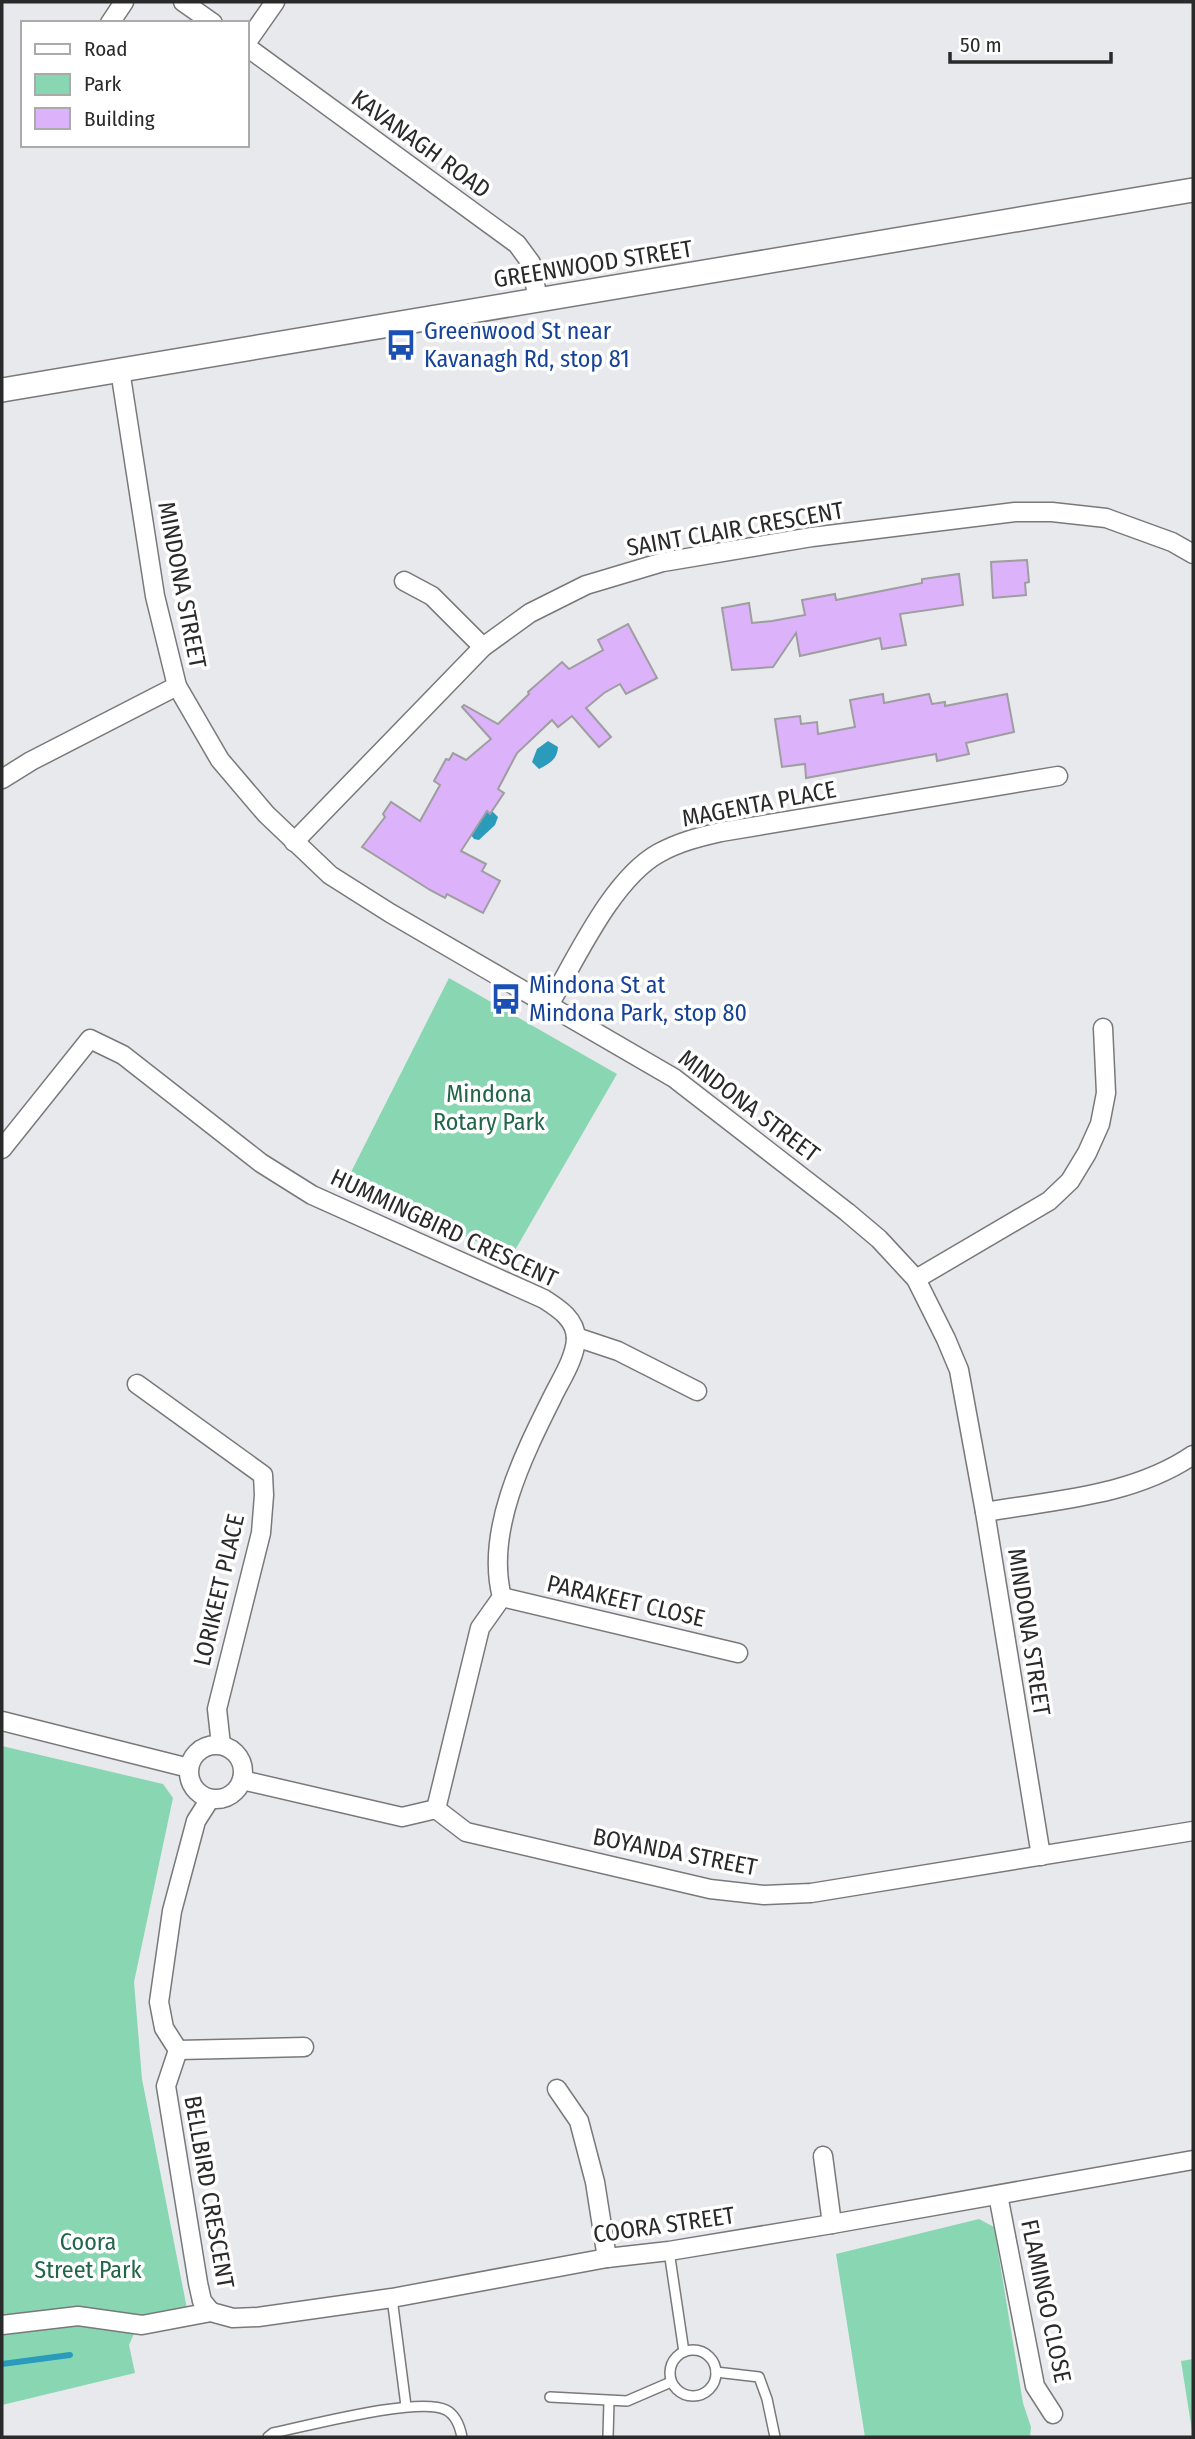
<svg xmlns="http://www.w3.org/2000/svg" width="1195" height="2439" font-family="'Fira Sans Condensed',sans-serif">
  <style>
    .green { fill: #88d7b2 }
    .water { fill: #2b9bbc }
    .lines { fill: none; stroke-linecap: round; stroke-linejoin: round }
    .stream { stroke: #2b9bbc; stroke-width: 6 }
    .building { fill: #dcb2fa; stroke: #9e9d9f; stroke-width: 2 }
    .service-casing { stroke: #78797b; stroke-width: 12 }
    .minor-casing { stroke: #78797b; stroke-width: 21 }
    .tertiary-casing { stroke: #78797b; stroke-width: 26 }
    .service { stroke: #fff; stroke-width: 9 }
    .minor { stroke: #fff; stroke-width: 18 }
    .tertiary { stroke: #fff; stroke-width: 23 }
    .labels { text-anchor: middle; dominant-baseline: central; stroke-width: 7; stroke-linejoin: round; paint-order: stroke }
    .street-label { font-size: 24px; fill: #2a2a2b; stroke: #fff }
    .transit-label { font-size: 24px; fill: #164399; stroke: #fff; text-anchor: start }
    .park-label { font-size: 24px; fill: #22664a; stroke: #fff }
  </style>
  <rect width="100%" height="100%" fill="#e8e9ec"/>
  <g class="green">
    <path d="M 449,978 L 617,1074 L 511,1257 L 346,1182 Z"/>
    <path d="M 2,1746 L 163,1784 L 173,1798 L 134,1982 L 142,2079 L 189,2319 L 136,2329 L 129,2345 L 135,2373 L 2,2405 Z"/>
    <path d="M 979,2219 L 994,2227 L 1023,2403 L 1031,2427 L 1030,2437 L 865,2437 L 836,2254 Z"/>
    <path d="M 1193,2359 L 1193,2437 L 1181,2361 Z"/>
  </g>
  <g class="water">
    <path d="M 548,741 L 558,747 C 557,760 550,763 539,769 L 532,762 L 537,749 Z"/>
    <path d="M 492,811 L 498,817 L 495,825 L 479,840 L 474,839 L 471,835 L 486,812 Z"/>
  </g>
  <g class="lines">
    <path class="stream" d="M 2,2364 L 70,2355"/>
  </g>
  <g class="building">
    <path d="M 1027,560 L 1029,582 L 1025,583 L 1026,595 L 993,598 L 991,562 Z"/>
    <path d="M 959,574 L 963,605 L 900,614 L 906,645 L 882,649 L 880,638 L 800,656 L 796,633 L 773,667 L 732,670 L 722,608 L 749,603 L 752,623 L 772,621 L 805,615 L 802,600 L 835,594 L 836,600 L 922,583 L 922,579 Z"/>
    <path d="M 628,624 L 657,678 L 626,694 L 620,684 L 604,693 L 586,708 L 611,737 L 599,747 L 572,716 L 558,727 L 552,720 L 517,753 L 498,789 L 504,793 L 490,814 L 487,811 L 461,851 L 486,864 L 482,871 L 500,881 L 483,913 L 447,894 L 445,898 L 430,890 L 362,847 L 385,817 L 383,814 L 391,802 L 420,821 L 440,785 L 434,781 L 446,759 L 449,760 L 453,753 L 466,760 L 491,739 L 462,707 L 464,705 L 498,724 L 529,694 L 528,692 L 562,662 L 569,669 L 603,650 L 598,640 Z"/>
    <path d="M 883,694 L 884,703 L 929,694 L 932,704 L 945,702 L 945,706 L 1007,694 L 1014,732 L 966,743 L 969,754 L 937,761 L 936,754 L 806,778 L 805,764 L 782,767 L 775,719 L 800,716 L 801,724 L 817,722 L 818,734 L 855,727 L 850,700 Z"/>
  </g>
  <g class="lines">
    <defs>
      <g id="service">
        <path d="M 669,2251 L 684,2352"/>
        <path d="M 392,2298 L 406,2406"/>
        <circle cx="693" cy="2373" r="23"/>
        <path d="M 716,2372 L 759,2377 L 767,2399 L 775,2437"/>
        <path d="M 550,2397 L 627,2401 L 671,2382"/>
        <path d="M 268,2437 L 273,2433 C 308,2426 419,2396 446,2410 C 456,2415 460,2427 462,2437"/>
        <path d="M 608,2437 L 609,2401"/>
      </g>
      <g id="minor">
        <path d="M 183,2 L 213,23"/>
        <path d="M 110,23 L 124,2"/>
        <path d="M 247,42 L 275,2"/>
        <path d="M 247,47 L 517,244 L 531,263 L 538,300"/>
        <path d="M 120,370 L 155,596 L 177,686 L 220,760 L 266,814 L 330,875 L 390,913 L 674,1078 L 847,1212 L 879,1239 L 916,1279 L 946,1339 L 959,1370 L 985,1512 L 1041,1856"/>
        <path d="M 404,581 L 432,596 L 483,647"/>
        <path d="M 2,779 L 31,761 L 177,686"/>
        <path d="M 294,842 L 483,647 L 530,613 L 586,585 L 663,562 L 812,537 L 1015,512 L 1052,512 L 1106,518 L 1172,542 L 1193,554"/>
        <path d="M 549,1005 C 576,959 612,879 659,853 C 679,842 699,837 721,832 L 1058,776"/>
        <path d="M 2,1149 L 90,1039 L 123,1055 L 261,1163 L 312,1195 L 544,1299 C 558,1308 576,1319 576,1339 C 575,1359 560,1381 552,1398 C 523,1456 485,1532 502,1597 L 480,1628 L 436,1809"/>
        <path d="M 916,1279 L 1049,1201 L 1070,1181 L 1087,1153 L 1100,1124 L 1106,1093 L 1103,1028"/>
        <path d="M 576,1337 L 618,1351 L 697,1391"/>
        <path d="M 137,1384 L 263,1475 L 264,1495 L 261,1533 L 217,1709 L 221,1745"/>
        <path d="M 985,1512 C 1055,1500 1133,1496 1193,1455"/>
        <path d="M 502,1597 L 738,1653"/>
        <path d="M 2,1721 L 189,1768"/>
        <circle cx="216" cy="1772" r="27"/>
        <path d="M 242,1780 L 402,1817 L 436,1809 L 466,1832 L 710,1889 L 764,1895 L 811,1893 L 1193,1831"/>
        <path d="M 210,1799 L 196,1821 L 172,1911 L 159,2002 L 164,2028 L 178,2050 L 166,2086 L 198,2283 L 202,2301 L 211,2312"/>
        <path d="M 178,2050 L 304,2047"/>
        <path d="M 557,2089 L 579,2121 L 595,2182 L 607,2258"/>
        <path d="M 823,2156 L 832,2224"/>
        <path d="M 998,2195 L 1035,2386 L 1053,2414"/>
        <path d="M 2,2325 L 78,2316 L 142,2325 L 211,2312 L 233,2318 L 258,2317 L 392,2298 L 607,2258 L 669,2251 L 832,2224 L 1193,2160"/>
      </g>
      <path id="tertiary" d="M 2,390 L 1193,190"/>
    </defs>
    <use href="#service" class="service-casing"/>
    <use href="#minor" class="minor-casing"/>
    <use href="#tertiary" class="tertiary-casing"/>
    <use href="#service" class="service"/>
    <use href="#minor" class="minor"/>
    <use href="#tertiary" class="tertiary"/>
  </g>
  <defs>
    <symbol id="bus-bare" viewBox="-9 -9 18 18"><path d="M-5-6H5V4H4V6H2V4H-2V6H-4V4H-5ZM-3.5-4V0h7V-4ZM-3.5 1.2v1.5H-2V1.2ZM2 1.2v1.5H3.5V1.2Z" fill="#1a4fb4" stroke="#fff" stroke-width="2.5" paint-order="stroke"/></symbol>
  </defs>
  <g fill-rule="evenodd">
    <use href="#bus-bare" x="379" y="323" width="44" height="44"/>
    <use href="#bus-bare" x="484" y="977" width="44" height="44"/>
  </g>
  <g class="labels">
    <g class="street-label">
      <text transform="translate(421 144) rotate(36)">KAVANAGH ROAD</text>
      <text transform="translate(593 264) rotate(-9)">GREENWOOD STREET</text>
      <text transform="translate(735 529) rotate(-10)">SAINT CLAIR CRESCENT</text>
      <text transform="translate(182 585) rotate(79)">MINDONA STREET</text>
      <text transform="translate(759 804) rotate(-11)">MAGENTA PLACE</text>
      <text transform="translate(749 1106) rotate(37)">MINDONA STREET</text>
      <text transform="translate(444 1228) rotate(25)">HUMMINGBIRD CRESCENT</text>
      <text transform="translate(219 1590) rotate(-77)">LORIKEET PLACE</text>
      <text transform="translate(626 1601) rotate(13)">PARAKEET CLOSE</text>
      <text transform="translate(1029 1632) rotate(81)">MINDONA STREET</text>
      <text transform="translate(675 1852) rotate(11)">BOYANDA STREET</text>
      <text transform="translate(209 2192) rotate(80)">BELLBIRD CRESCENT</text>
      <text transform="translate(664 2225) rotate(-8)">COORA STREET</text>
      <text transform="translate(1046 2301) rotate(78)">FLAMINGO CLOSE</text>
    </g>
    <g class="transit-label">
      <text x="424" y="331">Greenwood St near<tspan x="424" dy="28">Kavanagh Rd, stop 81</tspan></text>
      <text x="529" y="985">Mindona St at<tspan x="529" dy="28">Mindona Park, stop 80</tspan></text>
    </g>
    <g class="park-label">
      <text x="489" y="1094">Mindona<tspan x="489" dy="28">Rotary Park</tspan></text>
      <text x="88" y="2242">Coora<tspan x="88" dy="28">Street Park</tspan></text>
    </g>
  </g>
  <rect width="1195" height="2439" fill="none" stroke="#2a2a2b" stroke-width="7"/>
  <rect x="21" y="21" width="228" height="126" fill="#ffffff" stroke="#aaaaaa" stroke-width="2"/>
  <rect x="35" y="44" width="35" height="10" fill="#ffffff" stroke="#aaaaaa" stroke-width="2"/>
  <text x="84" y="56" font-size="21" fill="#2a2a2b">Road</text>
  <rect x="35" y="74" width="35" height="21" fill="#88d7b2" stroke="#aaaaaa" stroke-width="2"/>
  <text x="84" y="91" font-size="21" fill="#2a2a2b">Park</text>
  <rect x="35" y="108" width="35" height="21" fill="#dcb2fa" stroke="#aaaaaa" stroke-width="2"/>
  <text x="84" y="126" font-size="21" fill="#2a2a2b">Building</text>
  <path d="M950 52v10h161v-10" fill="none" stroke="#2a2a2b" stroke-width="3.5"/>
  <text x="960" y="52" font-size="21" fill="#2a2a2b" stroke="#ffffff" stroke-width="5" paint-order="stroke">50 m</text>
</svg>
